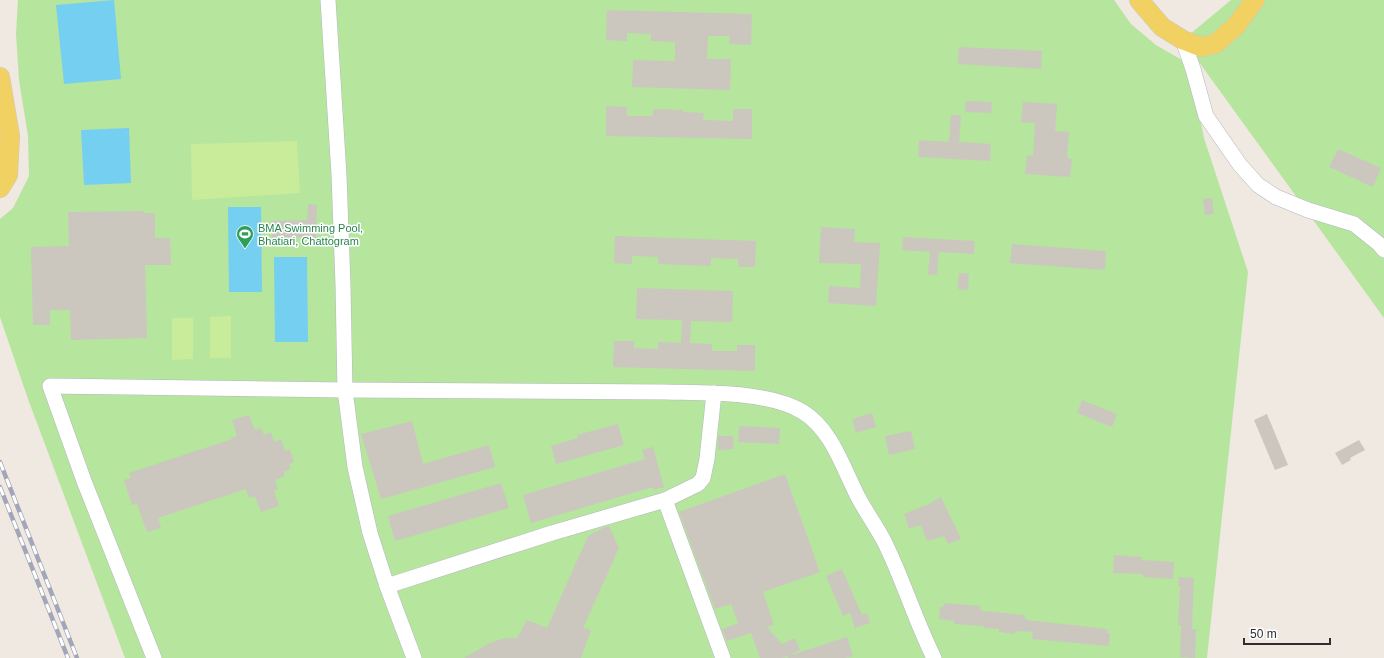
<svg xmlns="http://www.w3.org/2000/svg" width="1384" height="658" font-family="Arial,sans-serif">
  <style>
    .green { fill: #b6e59e }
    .pitch { fill: #c9ec9a }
    .water { fill: #75cff0 }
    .building { fill: #cbc7bf }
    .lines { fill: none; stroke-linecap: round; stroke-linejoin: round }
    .minor-casing { stroke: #b4b7c1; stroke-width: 16 }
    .major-casing { stroke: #c9c9c9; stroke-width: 20 }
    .minor { stroke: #fff; stroke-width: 15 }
    .major { stroke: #f2d163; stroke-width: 19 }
    .rail-casing { stroke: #a3a6b8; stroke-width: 4.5 }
    .rail { stroke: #fff; stroke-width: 3; stroke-dasharray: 9; stroke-linecap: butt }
    .labels { text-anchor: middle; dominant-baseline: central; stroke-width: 3; stroke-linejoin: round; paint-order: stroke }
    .leisure-label { font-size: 11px; fill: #27864d; stroke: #fff; text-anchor: start }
  </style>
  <rect width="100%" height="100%" fill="#efe9e1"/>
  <g class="green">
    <path d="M 18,0 L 1114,0 L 1131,24 L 1156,45 L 1189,64 L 1204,138 L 1248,272 L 1207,658 L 125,658 L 28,399 L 0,317 L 0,219 L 13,208 L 29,176 L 28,136 L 19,80 L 16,34 Z"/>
    <path d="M 1231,0 L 1384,0 L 1384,318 L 1183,40 Z"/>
  </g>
  <g class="pitch">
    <path d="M 297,141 L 300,193 L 192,200 L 191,144 Z"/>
    <path d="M 231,316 L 231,358 L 210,358 L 210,317 Z"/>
    <path d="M 172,318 L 193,318 L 193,359 L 172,360 Z"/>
  </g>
  <g class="water">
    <path d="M 114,0 L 121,79 L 64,84 L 56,5 Z"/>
    <path d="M 129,128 L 131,183 L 84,185 L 81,130 Z"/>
    <path d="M 228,207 L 261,207 L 262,292 L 229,292 Z"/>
    <path d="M 274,257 L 307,257 L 308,342 L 275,342 Z"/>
  </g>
  <g class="building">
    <path d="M 607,10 L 752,14 L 751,45 L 729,44 L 730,36 L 708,36 L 707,59 L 731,59 L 730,90 L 632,87 L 633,60 L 675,61 L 675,42 L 651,41 L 651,34 L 627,33 L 627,41 L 606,40 Z"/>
    <path d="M 959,47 L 1042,51 L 1041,69 L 958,64 Z"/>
    <path d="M 966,101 L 992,102 L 991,113 L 965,112 Z"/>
    <path d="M 1023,102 L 1057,104 L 1055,131 L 1069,132 L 1067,158 L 1072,159 L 1070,177 L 1025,174 L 1027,155 L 1033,156 L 1035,123 L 1021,122 Z"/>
    <path d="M 606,106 L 627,107 L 627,116 L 652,116 L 654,109 L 683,110 L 683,112 L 704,113 L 703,120 L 733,121 L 733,109 L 752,109 L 752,139 L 606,136 Z"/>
    <path d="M 951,115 L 961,115 L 959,142 L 991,144 L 990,161 L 918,157 L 919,140 L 949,142 Z"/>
    <path d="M 1338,149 L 1381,168 L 1373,187 L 1329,167 Z"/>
    <path d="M 1212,198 L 1214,214 L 1205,215 L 1203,199 Z"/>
    <path d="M 308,204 L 317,205 L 316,240 L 307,240 L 307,237 L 272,238 L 271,221 L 307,220 Z"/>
    <path d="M 144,211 L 144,213 L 155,213 L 155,238 L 170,238 L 171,265 L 145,265 L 147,338 L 71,340 L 70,310 L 50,310 L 50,325 L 33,325 L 31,247 L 69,246 L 68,212 Z"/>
    <path d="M 821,227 L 855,229 L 854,242 L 880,243 L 876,306 L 828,303 L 829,286 L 860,288 L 861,264 L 819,263 Z"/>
    <path d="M 615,236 L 756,241 L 755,267 L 738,267 L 738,259 L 711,258 L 711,266 L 658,264 L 658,257 L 632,256 L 632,264 L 614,263 Z"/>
    <path d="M 903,237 L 975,241 L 974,254 L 939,252 L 937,275 L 928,274 L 930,252 L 902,250 Z"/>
    <path d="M 1012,244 L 1106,251 L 1105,270 L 1010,263 Z"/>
    <path d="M 959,273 L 969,274 L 968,290 L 958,289 Z"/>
    <path d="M 637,288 L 733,291 L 732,322 L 691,321 L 690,343 L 712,344 L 712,351 L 737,351 L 737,345 L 755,345 L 755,371 L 613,367 L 614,341 L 634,341 L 634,348 L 658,349 L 658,342 L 681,343 L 682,320 L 636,319 Z"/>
    <path d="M 1082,400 L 1117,414 L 1112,427 L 1077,413 Z"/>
    <path d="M 872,413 L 876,427 L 856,433 L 852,419 Z"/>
    <path d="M 1267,414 L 1288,465 L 1275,470 L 1254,420 Z"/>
    <path d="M 249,415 L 255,430 L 261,428 L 264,435 L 271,432 L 274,442 L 281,439 L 285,451 L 290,449 L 294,462 L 289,464 L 291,469 L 284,472 L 285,476 L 275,480 L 278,489 L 274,490 L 279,506 L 261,512 L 255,496 L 249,498 L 246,489 L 158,518 L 161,528 L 147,532 L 137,504 L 132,505 L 124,480 L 131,478 L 129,473 L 232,439 L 231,438 L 237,436 L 232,420 Z"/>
    <path d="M 412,421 L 423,464 L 489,445 L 495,467 L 381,499 L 361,434 Z"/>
    <path d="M 618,424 L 624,445 L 556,464 L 551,446 L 578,438 L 577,435 Z"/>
    <path d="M 739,426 L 780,428 L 779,444 L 738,442 Z"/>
    <path d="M 911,431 L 915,449 L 889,455 L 885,436 Z"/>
    <path d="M 718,436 L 733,436 L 734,449 L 718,450 Z"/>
    <path d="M 1359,440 L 1365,450 L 1350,458 L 1351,460 L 1342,465 L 1335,453 Z"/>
    <path d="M 653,447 L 664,487 L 654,490 L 653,487 L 531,523 L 523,495 L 645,459 L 642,450 Z"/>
    <path d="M 785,474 L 820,572 L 763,592 L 774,625 L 767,627 L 782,644 L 795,638 L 800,650 L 788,656 L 847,637 L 853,656 L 845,658 L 788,658 L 787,656 L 783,658 L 760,658 L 751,633 L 727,641 L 722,629 L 738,623 L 731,604 L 715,609 L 679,512 Z"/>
    <path d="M 501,483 L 509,508 L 395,541 L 388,516 Z"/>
    <path d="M 941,497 L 961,539 L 948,544 L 944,536 L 927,541 L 921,525 L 909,529 L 904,514 L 929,504 Z"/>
    <path d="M 609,526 L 619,548 L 583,628 L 591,630 L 581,658 L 464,658 L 488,644 L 498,640 L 508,638 L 517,638 L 527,620 L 547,628 L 588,536 L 603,528 Z"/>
    <path d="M 1114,555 L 1142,557 L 1142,560 L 1174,562 L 1173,579 L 1143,577 L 1143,574 L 1113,573 Z"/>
    <path d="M 842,569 L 862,615 L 867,613 L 870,623 L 855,628 L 850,613 L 843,616 L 826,576 Z"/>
    <path d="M 1179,577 L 1194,578 L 1192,629 L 1196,629 L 1195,658 L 1180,657 L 1181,625 L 1178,625 L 1180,586 L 1178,586 Z"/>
    <path d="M 944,603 L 981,606 L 980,610 L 983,611 L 1025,615 L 1025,619 L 1028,619 L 1027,620 L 1108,629 L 1107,633 L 1110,633 L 1109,646 L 1032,639 L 1033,632 L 1015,631 L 1015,634 L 999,632 L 999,629 L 984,628 L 984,626 L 954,624 L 954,621 L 939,619 L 940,607 L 943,607 Z"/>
  </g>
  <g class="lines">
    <defs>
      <g id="minor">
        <path d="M 328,0 L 339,175 L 343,285 L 345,390 L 355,467 L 370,533 L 387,586 L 414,658"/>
        <path d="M 1183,40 L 1193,69 L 1206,116 L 1240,165 L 1258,185 L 1276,197 L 1308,210 L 1354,224 L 1379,244 L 1384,250"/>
        <path d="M 665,500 L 698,484 L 703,478 L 707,459 L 714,393"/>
        <path d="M 387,586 L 552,533 L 665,500 L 723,658"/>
        <path d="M 154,658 L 84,481 L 50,386 L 345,390 L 666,392 C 705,393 769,391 803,412 C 832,430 843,468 858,497 C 866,512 876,526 884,541 C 903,579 915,620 934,658"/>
      </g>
      <g id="major">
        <path d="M 1139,0 L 1162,27 L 1183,40 L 1201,47 L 1215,44 L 1236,26 L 1255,0"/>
        <path d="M 0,77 L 10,136 L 8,175 L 0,188"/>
      </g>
    </defs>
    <use href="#minor" class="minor-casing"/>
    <use href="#major" class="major-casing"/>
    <use href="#minor" class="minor"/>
    <use href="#major" class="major"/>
    <defs>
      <g id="rail">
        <path d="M 0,462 L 77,658"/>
        <path d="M 0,487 L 68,658"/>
      </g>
    </defs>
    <use href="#rail" class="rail-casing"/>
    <use href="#rail" class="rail"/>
  </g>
  <defs>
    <symbol id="stadium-pin" viewBox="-11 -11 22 30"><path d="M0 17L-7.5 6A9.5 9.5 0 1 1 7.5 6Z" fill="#2e9e5b" stroke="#fff"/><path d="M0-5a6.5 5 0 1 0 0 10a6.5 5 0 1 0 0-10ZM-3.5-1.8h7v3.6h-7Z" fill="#fff"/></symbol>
  </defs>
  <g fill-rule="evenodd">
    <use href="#stadium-pin" x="235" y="224" width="20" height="27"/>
  </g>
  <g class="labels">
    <g class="leisure-label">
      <text x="258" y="228">BMA Swimming Pool,<tspan x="258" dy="13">Bhatiari, Chattogram</tspan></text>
    </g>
  </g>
  <path d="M1244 638v6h86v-6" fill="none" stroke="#2e2e2e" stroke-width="2"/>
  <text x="1250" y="638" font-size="12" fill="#2e2e2e" stroke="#ffffff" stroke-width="3" paint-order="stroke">50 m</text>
</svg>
